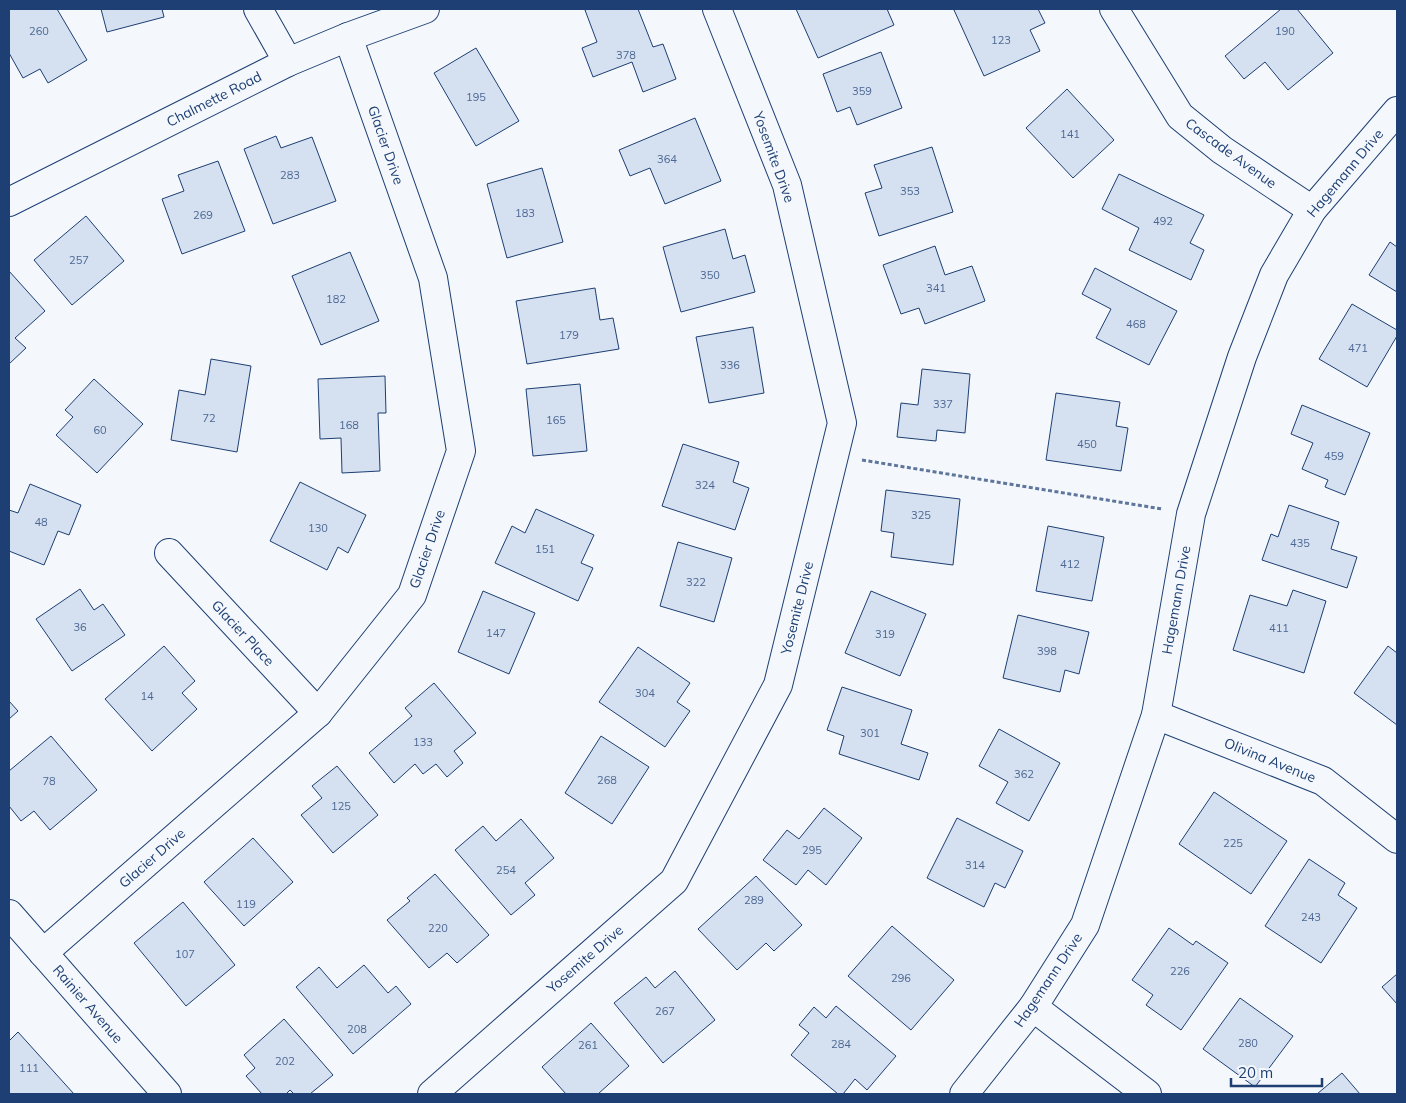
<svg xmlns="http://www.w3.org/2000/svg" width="1406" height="1103" font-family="Mulish,sans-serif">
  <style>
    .building { fill: #d5e0f0; stroke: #1d3f73 }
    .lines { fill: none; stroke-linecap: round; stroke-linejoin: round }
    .minor-casing { stroke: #1d3f73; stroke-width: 30 }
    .path { stroke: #5e769c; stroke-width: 3; stroke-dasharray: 4 2.5; stroke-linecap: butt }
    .minor { stroke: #f4f7fb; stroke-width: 28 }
    .labels { text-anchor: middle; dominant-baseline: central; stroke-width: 4; stroke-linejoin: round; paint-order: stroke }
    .number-label { font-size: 11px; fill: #4b6792 }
    .street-label { font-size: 14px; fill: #1d3f73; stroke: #f4f7fb }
  </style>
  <rect width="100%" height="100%" fill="#f4f7fb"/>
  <g class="building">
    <path d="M 9,9 L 57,9 L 87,60 L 48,83 L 40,69 L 23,78 L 9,53 Z"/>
    <path d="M 101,9 L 162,9 L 164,17 L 107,32 Z"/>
    <path d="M 588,9 L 638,9 L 653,47 L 663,44 L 676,79 L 643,92 L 632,62 L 593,77 L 582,48 L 597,42 L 585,10 Z"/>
    <path d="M 796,9 L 887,9 L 894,25 L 818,58 Z"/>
    <path d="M 957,9 L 1038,9 L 1045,23 L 1030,30 L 1040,51 L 984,76 L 954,10 Z"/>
    <path d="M 1281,9 L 1297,9 L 1333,53 L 1288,90 L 1265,62 L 1244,79 L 1225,56 Z"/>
    <path d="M 476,48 L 519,121 L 476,146 L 434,73 Z"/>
    <path d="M 881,52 L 902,108 L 857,125 L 850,107 L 837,112 L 823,74 Z"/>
    <path d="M 1067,89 L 1114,140 L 1073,178 L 1026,128 Z"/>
    <path d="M 695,118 L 721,181 L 665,204 L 650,168 L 630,176 L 619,150 Z"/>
    <path d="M 276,136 L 281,148 L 312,137 L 336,201 L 273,224 L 244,149 Z"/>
    <path d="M 932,147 L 953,212 L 879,236 L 865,193 L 882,188 L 874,165 Z"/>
    <path d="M 218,161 L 245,231 L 182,254 L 162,199 L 184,191 L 178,175 Z"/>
    <path d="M 542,168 L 563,242 L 507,258 L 487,184 Z"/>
    <path d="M 1119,174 L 1204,215 L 1190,243 L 1204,250 L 1191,280 L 1129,250 L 1139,228 L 1102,209 Z"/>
    <path d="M 86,216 L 124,261 L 72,305 L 34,260 Z"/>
    <path d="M 725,229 L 733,259 L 745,255 L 755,292 L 681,312 L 663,247 Z"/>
    <path d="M 1390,242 L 1397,247 L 1397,292 L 1369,275 Z"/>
    <path d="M 935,246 L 945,275 L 972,266 L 985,301 L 925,324 L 919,308 L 901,314 L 883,265 Z"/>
    <path d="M 350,252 L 379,321 L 321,345 L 292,276 Z"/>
    <path d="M 1095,268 L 1177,311 L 1149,365 L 1096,338 L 1111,309 L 1082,294 Z"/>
    <path d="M 9,271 L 45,311 L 15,338 L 26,348 L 9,364 Z"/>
    <path d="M 595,288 L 600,320 L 613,318 L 619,349 L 527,364 L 516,301 Z"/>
    <path d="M 1352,304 L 1397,330 L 1397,336 L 1367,387 L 1319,359 Z"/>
    <path d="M 753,327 L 764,393 L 709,403 L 696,337 Z"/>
    <path d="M 211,359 L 251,366 L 237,452 L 171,440 L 179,390 L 205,395 Z"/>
    <path d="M 922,369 L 970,374 L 965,433 L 937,430 L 936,441 L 897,437 L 901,403 L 918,405 Z"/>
    <path d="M 385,376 L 386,413 L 378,413 L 380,471 L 342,473 L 341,438 L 320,439 L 318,379 Z"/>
    <path d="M 94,379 L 143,424 L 97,473 L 56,435 L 73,417 L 65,410 Z"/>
    <path d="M 580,384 L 587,451 L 533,456 L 526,389 Z"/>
    <path d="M 1056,393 L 1120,402 L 1116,426 L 1128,428 L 1121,471 L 1046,460 Z"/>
    <path d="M 1302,405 L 1370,433 L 1345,495 L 1325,487 L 1328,480 L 1302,469 L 1313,443 L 1291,434 Z"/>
    <path d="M 683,444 L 739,462 L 733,482 L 749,488 L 735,530 L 662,506 Z"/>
    <path d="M 300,482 L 366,515 L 348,553 L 338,547 L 327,570 L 270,541 Z"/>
    <path d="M 30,484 L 81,505 L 69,535 L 58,531 L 44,565 L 9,551 L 9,510 L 18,513 Z"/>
    <path d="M 886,490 L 960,499 L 953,565 L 891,557 L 894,533 L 881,531 Z"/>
    <path d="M 1289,505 L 1339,522 L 1331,549 L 1357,557 L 1347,588 L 1262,560 L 1271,534 L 1278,537 Z"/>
    <path d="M 536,509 L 594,535 L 581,563 L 593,568 L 578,601 L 495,563 L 512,526 L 525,533 Z"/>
    <path d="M 1048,526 L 1104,537 L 1092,601 L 1036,591 Z"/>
    <path d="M 678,542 L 732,558 L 714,622 L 660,606 Z"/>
    <path d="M 80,589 L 94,610 L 103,604 L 125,635 L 72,671 L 36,619 Z"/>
    <path d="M 1293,590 L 1326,601 L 1304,673 L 1233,650 L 1250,595 L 1287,606 Z"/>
    <path d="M 483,591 L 535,613 L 509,674 L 458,652 Z"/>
    <path d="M 871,591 L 926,614 L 900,676 L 845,653 Z"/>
    <path d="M 1018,615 L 1089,632 L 1079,674 L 1065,670 L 1060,692 L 1003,678 Z"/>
    <path d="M 164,646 L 195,681 L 182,693 L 197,709 L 152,751 L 105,699 Z"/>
    <path d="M 1388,646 L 1397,653 L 1397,725 L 1354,693 Z"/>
    <path d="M 638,647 L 690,683 L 677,702 L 690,711 L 665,747 L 599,702 Z"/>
    <path d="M 434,683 L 476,733 L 454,751 L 463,763 L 447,777 L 436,764 L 423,774 L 415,764 L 394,783 L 369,753 L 412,716 L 405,708 Z"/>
    <path d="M 842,687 L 912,710 L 901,744 L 928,753 L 919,780 L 839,754 L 844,736 L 827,730 Z"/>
    <path d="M 9,701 L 18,711 L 9,719 Z"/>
    <path d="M 999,729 L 1060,763 L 1029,821 L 996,803 L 1008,782 L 979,766 Z"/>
    <path d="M 51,736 L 97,790 L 50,830 L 34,811 L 21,821 L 9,806 L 9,771 Z"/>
    <path d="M 601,736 L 649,767 L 612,824 L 565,793 Z"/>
    <path d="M 337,766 L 378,815 L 333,853 L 301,815 L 322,798 L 312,786 Z"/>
    <path d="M 1214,792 L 1287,841 L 1251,894 L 1179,844 Z"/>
    <path d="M 824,808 L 862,838 L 826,885 L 808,870 L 796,885 L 763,860 L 787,830 L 799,839 Z"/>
    <path d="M 957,818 L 1023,851 L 1005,888 L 995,883 L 984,907 L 927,878 Z"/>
    <path d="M 521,819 L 554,858 L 525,883 L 535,895 L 511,915 L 455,850 L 483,826 L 496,841 Z"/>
    <path d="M 253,838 L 293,882 L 244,926 L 204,882 Z"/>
    <path d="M 1309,859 L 1345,883 L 1338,895 L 1357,908 L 1321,963 L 1265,926 Z"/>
    <path d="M 435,874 L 489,935 L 457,963 L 447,953 L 429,968 L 387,920 L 410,901 L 407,898 Z"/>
    <path d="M 756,876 L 802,925 L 774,951 L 766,943 L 737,970 L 698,929 Z"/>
    <path d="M 183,902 L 235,965 L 186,1006 L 134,943 Z"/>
    <path d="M 892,926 L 954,980 L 911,1030 L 848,976 Z"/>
    <path d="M 1169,928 L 1193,945 L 1196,941 L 1228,963 L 1181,1030 L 1146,1005 L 1153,995 L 1132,980 Z"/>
    <path d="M 364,965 L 388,993 L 396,986 L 411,1004 L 353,1054 L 296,987 L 319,967 L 337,988 Z"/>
    <path d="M 675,971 L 715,1020 L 663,1063 L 614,1003 L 646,977 L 655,988 Z"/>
    <path d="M 1397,974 L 1397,1004 L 1382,987 Z"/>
    <path d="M 1240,998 L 1293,1036 L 1255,1087 L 1203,1049 Z"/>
    <path d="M 836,1006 L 896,1056 L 867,1090 L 855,1079 L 843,1094 L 838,1094 L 791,1055 L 809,1033 L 799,1025 L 814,1007 L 826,1018 Z"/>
    <path d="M 284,1019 L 333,1075 L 310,1094 L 294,1094 L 290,1090 L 286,1094 L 262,1094 L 246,1076 L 255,1068 L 244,1055 Z"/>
    <path d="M 591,1023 L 629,1066 L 598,1094 L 566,1094 L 542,1067 Z"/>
    <path d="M 18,1032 L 74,1094 L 9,1094 L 9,1041 Z"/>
    <path d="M 1342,1073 L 1360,1094 L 1317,1094 Z"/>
  </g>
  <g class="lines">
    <defs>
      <g id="minor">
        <path d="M 258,9 L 288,62"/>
        <path d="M 1114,9 L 1180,116 L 1222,150 L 1312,210"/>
        <path d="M 9,202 L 288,62 L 348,37 L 425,9"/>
        <path d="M 169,553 L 318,713"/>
        <path d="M 1156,715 L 1323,781 L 1397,839"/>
        <path d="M 9,914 L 167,1094"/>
        <path d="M 43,953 L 318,713 L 412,595 L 461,451 L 433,278 L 348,37"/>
        <path d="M 1033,1007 L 1147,1094"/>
        <path d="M 432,1094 L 674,881 L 778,685 L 842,423 L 787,185 L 717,9"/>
        <path d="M 964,1094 L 1033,1007 L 1085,925 L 1156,715 L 1191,514 L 1242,357 L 1274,275 L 1312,210 L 1397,111"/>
      </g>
    </defs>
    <use href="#minor" class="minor-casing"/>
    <path class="path" d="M 862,460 L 1162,509"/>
    <use href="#minor" class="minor"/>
  </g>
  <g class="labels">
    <g class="number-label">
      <text x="39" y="31">260</text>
      <text x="1285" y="31">190</text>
      <text x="1001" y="40">123</text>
      <text x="626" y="55">378</text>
      <text x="862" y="91">359</text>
      <text x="476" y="97">195</text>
      <text x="1070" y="134">141</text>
      <text x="667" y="159">364</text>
      <text x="290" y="175">283</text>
      <text x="910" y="191">353</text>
      <text x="525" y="213">183</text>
      <text x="203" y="215">269</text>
      <text x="1163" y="221">492</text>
      <text x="79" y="260">257</text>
      <text x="710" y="275">350</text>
      <text x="936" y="288">341</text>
      <text x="336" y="299">182</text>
      <text x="1136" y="324">468</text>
      <text x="569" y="335">179</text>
      <text x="1358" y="348">471</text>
      <text x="730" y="365">336</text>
      <text x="943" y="404">337</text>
      <text x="209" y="418">72</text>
      <text x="556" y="420">165</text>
      <text x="349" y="425">168</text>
      <text x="100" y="430">60</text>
      <text x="1087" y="444">450</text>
      <text x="1334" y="456">459</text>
      <text x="705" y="485">324</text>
      <text x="921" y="515">325</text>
      <text x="41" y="522">48</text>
      <text x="318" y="528">130</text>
      <text x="1300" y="543">435</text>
      <text x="545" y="549">151</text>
      <text x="1070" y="564">412</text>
      <text x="696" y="582">322</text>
      <text x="80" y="627">36</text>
      <text x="1279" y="628">411</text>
      <text x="496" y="633">147</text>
      <text x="885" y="634">319</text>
      <text x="1047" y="651">398</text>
      <text x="645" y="693">304</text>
      <text x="147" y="696">14</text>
      <text x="870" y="733">301</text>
      <text x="423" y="742">133</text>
      <text x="1024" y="774">362</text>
      <text x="607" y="780">268</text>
      <text x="49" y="781">78</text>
      <text x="341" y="806">125</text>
      <text x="1233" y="843">225</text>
      <text x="812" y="850">295</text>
      <text x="975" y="865">314</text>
      <text x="506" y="870">254</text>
      <text x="754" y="900">289</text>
      <text x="246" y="904">119</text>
      <text x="1311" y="917">243</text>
      <text x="438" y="928">220</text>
      <text x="185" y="954">107</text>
      <text x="1180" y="971">226</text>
      <text x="901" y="978">296</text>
      <text x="665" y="1011">267</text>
      <text x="357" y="1029">208</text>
      <text x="1248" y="1043">280</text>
      <text x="841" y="1044">284</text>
      <text x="588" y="1045">261</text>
      <text x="285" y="1061">202</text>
      <text x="29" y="1068">111</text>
    </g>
    <g class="street-label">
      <text transform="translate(214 99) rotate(-27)">Chalmette Road</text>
      <text transform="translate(386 145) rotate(71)">Glacier Drive</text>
      <text transform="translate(1231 153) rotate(36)">Cascade Avenue</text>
      <text transform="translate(774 157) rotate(70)">Yosemite Drive</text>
      <text transform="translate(1345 173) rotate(-50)">Hagemann Drive</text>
      <text transform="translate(427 549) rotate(-71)">Glacier Drive</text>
      <text transform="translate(1176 600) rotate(-80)">Hagemann Drive</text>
      <text transform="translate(797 608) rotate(-76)">Yosemite Drive</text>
      <text transform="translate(243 633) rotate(47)">Glacier Place</text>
      <text transform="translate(1270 760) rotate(22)">Olivina Avenue</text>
      <text transform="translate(152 858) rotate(-41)">Glacier Drive</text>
      <text transform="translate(585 959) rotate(-41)">Yosemite Drive</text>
      <text transform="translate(1048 980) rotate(-56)">Hagemann Drive</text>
      <text transform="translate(88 1004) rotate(49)">Rainier Avenue</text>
    </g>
  </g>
  <rect width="1406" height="1103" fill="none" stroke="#1d3f73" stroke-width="20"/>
  <path d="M1231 1078v8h91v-8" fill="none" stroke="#1d3f73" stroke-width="2.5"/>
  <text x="1238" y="1078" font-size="15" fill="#1d3f73" stroke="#f4f7fb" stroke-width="4" paint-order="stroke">20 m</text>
</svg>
